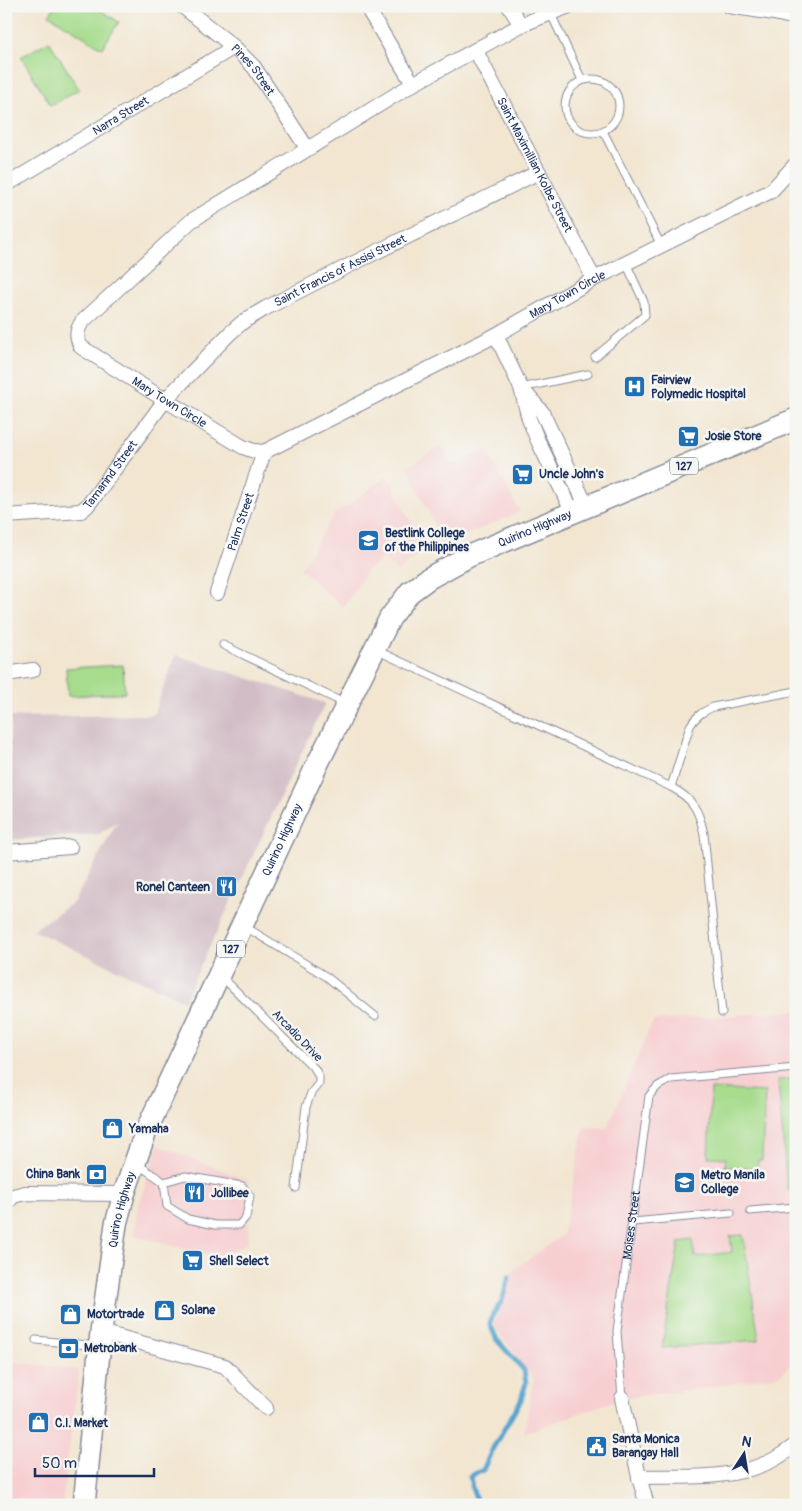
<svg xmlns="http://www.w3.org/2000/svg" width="802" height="1511" font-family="Pangolin,sans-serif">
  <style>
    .built { fill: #f7cfd1 }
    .industrial { fill: #d2bdc6 }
    .garden { fill: #a6dc8c; stroke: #608675 }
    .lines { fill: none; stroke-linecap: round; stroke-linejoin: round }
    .stream { stroke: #58a4d0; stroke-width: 5 }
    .lane-casing { stroke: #868a98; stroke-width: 9 }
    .street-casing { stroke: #868a98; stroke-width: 16 }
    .primary-casing { stroke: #868a98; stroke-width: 24 }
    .lane { stroke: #fff; stroke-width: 7 }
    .street { stroke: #fff; stroke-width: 14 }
    .primary { stroke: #fff; stroke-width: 21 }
    .labels { text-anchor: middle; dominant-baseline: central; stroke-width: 5; stroke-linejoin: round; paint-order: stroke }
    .shield { fill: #f6f6f2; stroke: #5d6b8a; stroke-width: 1 }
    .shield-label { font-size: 11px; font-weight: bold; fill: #1b2f5e }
    .street-label { font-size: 12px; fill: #1b2f5e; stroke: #f6f6f2 }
    .poi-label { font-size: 12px; font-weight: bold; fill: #1b2f5e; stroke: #f6f6f2; text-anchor: start }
  </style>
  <rect width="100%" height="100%" fill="#f6f6f2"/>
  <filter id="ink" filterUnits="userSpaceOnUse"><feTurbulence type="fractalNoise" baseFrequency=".02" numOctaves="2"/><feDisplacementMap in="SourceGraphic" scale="10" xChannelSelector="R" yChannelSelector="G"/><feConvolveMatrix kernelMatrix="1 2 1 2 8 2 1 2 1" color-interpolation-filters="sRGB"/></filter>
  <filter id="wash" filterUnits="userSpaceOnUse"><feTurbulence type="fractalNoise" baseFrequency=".0096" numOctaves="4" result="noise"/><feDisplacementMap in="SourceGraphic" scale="20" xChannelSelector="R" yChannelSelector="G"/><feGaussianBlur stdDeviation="1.12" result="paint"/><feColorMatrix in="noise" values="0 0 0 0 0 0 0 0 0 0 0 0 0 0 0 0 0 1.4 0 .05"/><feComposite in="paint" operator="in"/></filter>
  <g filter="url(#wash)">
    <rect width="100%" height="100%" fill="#f2e6d1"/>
    <g class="built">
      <path d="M 441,446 L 452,465 L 486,450 L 520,512 L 444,544 L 407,467 Z"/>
      <path d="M 387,475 L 425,549 L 397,572 L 383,558 L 367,571 L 343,608 L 301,569 L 334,514 L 350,504 Z"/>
      <path d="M 796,1011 L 796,1361 L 779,1375 L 707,1388 L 622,1398 L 524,1433 L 534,1379 L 494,1326 L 510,1272 L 563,1235 L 584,1127 L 607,1128 L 653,1021 Z"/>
      <path d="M 158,1145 L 249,1181 L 248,1243 L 218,1258 L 133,1235 L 138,1205 Z"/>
      <path d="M 6,1361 L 79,1370 L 62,1505 L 6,1505 Z"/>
    </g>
    <path class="industrial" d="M 176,655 L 325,703 L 184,1001 L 33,930 L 74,902 L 117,822 L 99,834 L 6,840 L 11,717 L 153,715 Z"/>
    <g class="garden">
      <path d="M 55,6 L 94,6 L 119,22 L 102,48 L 49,15 Z"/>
      <path d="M 49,41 L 79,89 L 51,106 L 21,57 Z"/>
      <path d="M 123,665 L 125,693 L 68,696 L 66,668 Z"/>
      <path d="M 796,1078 L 796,1189 L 787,1190 L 778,1080 Z"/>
      <path d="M 711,1089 L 765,1092 L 762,1160 L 758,1160 L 757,1168 L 725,1167 L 726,1158 L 708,1157 Z"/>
      <path d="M 743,1235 L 759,1340 L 662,1348 L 679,1242 L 693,1240 L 695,1257 L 732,1252 L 730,1236 Z"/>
    </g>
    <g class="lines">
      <path class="stream" d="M 478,1505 L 472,1488 L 470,1476 L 483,1470 L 493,1448 L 521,1400 L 526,1383 L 524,1370 L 497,1340 L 490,1324 L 493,1314 L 502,1301 L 509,1277"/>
    </g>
  </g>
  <g filter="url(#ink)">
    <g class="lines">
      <defs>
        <g id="lane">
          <path d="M 551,14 L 582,80"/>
          <circle cx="592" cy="106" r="27"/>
          <path d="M 603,131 L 661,245"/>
          <path d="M 595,357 L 645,315 L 644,302 L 626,263"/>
          <path d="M 521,388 L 588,374"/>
          <path d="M 223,645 L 344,703"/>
          <path d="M 376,650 L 671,787 C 693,799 699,810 704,834 L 722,1013"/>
          <path d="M 671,787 L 690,726 C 696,716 702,712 713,707 L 796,691"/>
          <path d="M 244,926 L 327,977 L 375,1016"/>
          <path d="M 222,977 L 315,1069 L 319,1077 L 319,1083 L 311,1093 L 306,1107 L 296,1188"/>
          <path d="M 137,1164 L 164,1182 L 167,1206 L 188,1219 L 215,1225 L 239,1225 L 246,1217 L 250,1196 L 242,1186 L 185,1176 L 164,1182"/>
          <path d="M 750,1211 L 796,1207"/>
          <path d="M 633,1222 L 731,1213"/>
          <path d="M 36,1340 L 98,1346"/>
          <path id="s1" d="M 622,1398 L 617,1331 L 649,1096 L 658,1086 L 671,1079 L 796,1068"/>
        </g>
        <g id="street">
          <path id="s2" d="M 182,6 L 234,47 L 254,67 L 307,148"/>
          <path d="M 366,6 L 413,84"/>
          <path d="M 509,6 L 521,25"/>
          <path id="s3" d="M 569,6 L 521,25 L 413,84 L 191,221 L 82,322 C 76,331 76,337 81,347 L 165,400 L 243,447 L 254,451 L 264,452 L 496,335 L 594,279 L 771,191 L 796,164"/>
          <path d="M 729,6 L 774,13 L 796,18"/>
          <path id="s4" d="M 476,51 L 594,279"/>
          <path id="s5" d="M 6,185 L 234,47"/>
          <path d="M 496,335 L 521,388 L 529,419 L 538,441 L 573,513"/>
          <path d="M 523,390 L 542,412 L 587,507"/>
          <path id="s6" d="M 6,516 L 81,511 L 87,506 L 95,496 L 165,400 L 230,333 L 244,321 L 266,308 L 354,263 L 539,172"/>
          <path id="s7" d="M 217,593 L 264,452"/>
          <path d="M 6,674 L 33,670"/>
          <path d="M 6,852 L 70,847"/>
          <path d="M 6,1205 L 13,1196 L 25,1193 L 124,1194"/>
          <path d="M 101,1332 L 225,1366 L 266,1408"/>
          <path d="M 622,1398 L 639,1477 L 647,1505"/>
          <path d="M 639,1477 C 683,1476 732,1481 773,1460 C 781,1456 788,1450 796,1445"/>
        </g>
        <g id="primary">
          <path id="s8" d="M 84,1505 L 101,1332 L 116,1224 L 124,1194 L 146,1131 L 316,767 L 390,618 L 410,592 L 429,578 L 469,556 L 796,419"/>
        </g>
      </defs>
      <use href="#lane" class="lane-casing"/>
      <use href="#street" class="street-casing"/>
      <use href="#primary" class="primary-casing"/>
      <use href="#lane" class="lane"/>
      <use href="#street" class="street"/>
      <use href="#primary" class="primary"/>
    </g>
  </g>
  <defs>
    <symbol id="hospital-square" viewBox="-11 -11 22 22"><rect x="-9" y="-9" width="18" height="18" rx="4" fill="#1f6fb2" stroke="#f6f6f2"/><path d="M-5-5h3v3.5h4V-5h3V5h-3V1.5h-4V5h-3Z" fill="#fff"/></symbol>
    <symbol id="supermarket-square" viewBox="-11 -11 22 22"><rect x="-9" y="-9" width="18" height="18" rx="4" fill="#1f6fb2" stroke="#f6f6f2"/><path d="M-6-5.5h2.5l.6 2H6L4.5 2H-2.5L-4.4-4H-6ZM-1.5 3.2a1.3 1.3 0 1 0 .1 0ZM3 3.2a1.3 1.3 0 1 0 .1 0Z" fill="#fff"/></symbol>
    <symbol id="university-square" viewBox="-11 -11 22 22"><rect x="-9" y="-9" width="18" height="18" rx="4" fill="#1f6fb2" stroke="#f6f6f2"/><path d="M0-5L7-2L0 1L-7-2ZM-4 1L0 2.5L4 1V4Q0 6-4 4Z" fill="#fff"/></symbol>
    <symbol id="restaurant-square" viewBox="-11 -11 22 22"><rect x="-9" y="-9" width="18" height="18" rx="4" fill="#1f6fb2" stroke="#f6f6f2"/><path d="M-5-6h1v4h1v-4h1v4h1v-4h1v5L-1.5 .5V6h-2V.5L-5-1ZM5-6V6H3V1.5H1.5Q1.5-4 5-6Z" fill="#fff"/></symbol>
    <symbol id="shop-square" viewBox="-11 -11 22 22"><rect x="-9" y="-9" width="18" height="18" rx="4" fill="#1f6fb2" stroke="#f6f6f2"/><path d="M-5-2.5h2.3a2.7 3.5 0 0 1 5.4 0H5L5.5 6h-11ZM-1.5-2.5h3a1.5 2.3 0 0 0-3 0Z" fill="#fff"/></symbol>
    <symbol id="bank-square" viewBox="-11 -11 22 22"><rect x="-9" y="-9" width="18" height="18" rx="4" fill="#1f6fb2" stroke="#f6f6f2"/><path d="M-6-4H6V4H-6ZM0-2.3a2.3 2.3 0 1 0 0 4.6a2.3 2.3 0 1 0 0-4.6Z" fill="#fff"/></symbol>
    <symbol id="civic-square" viewBox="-11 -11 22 22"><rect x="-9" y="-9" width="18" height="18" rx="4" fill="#1f6fb2" stroke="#f6f6f2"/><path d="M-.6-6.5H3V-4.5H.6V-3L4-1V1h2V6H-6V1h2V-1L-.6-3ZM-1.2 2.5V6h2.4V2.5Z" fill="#fff"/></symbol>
  </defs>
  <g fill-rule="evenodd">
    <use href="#hospital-square" x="622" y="374" width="25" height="25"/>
    <use href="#supermarket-square" x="676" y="424" width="25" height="25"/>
    <use href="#supermarket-square" x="510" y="462" width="25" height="25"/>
    <use href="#university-square" x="356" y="528" width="25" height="25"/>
    <use href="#restaurant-square" x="214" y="874" width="25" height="25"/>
    <use href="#shop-square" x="100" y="1116" width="25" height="25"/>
    <use href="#bank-square" x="84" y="1162" width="25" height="25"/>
    <use href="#university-square" x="672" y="1170" width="25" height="25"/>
    <use href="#restaurant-square" x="182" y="1180" width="25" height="25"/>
    <use href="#supermarket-square" x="180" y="1248" width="25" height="25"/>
    <use href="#shop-square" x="152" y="1298" width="25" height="25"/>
    <use href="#shop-square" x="58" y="1302" width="25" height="25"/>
    <use href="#bank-square" x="56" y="1336" width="25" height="25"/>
    <use href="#shop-square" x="26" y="1410" width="25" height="25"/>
    <use href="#civic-square" x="584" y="1434" width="25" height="25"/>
  </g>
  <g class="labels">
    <g class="shield">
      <rect x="670" y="457.5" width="28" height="17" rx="4"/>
      <rect x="217" y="940.5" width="28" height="17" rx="4"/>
    </g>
    <g class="shield-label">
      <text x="684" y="466">127</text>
      <text x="231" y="949">127</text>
    </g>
    <g class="street-label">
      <text stroke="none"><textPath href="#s2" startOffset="96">Pines Street</textPath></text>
      <text stroke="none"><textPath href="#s5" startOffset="134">Narra Street</textPath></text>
      <text stroke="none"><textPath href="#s4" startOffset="128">Saint Maximillian Kolbe Street</textPath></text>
      <text stroke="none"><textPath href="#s6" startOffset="435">Saint Francis of Assisi Street</textPath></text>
      <text stroke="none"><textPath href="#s3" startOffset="1165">Mary Town Circle</textPath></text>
      <text stroke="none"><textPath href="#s3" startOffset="715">Mary Town Circle</textPath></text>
      <text stroke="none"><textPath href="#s6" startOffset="122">Tamarind Street</textPath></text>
      <text stroke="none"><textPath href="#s7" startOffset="75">Palm Street</textPath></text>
      <text stroke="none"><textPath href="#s8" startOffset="1122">Quirino Highway</textPath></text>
      <text stroke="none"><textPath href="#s8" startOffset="702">Quirino Highway</textPath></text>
      <text transform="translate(297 1036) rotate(46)">Arcadio Drive</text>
      <text stroke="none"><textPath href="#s8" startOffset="298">Quirino Highway</textPath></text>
      <text stroke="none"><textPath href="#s1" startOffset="174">Moises Street</textPath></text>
    </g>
    <g class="poi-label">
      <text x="651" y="380">Fairview<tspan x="651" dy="14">Polymedic Hospital</tspan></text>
      <text x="705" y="436">Josie Store</text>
      <text x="539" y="474">Uncle John's</text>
      <text x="385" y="533">Bestlink College<tspan x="385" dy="14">of the Philippines</tspan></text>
      <text x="210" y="887" text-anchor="end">Ronel Canteen</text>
      <text x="129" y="1129">Yamaha</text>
      <text x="80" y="1174" text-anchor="end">China Bank</text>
      <text x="701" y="1175">Metro Manila<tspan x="701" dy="14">College</tspan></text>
      <text x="211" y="1193">Jollibee</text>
      <text x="209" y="1261">Shell Select</text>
      <text x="181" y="1310">Solane</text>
      <text x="87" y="1314">Motortrade</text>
      <text x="84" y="1348">Metrobank</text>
      <text x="55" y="1423">C.I. Market</text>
      <text x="612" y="1439">Santa Monica<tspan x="612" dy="14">Barangay Hall</tspan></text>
    </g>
  </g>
  <rect width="802" height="1511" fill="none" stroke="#f6f6f2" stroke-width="25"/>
  <g transform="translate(744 1454) rotate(12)" stroke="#f6f6f2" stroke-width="4" paint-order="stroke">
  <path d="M0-4L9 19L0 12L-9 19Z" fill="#1b2f5e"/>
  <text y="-8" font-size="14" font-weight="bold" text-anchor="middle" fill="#1b2f5e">N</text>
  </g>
  <path d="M35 1468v8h119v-8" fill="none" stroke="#1b2f5e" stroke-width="2.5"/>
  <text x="42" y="1468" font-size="15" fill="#1b2f5e" stroke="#f6f6f2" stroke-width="4" paint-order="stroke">50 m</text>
</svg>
